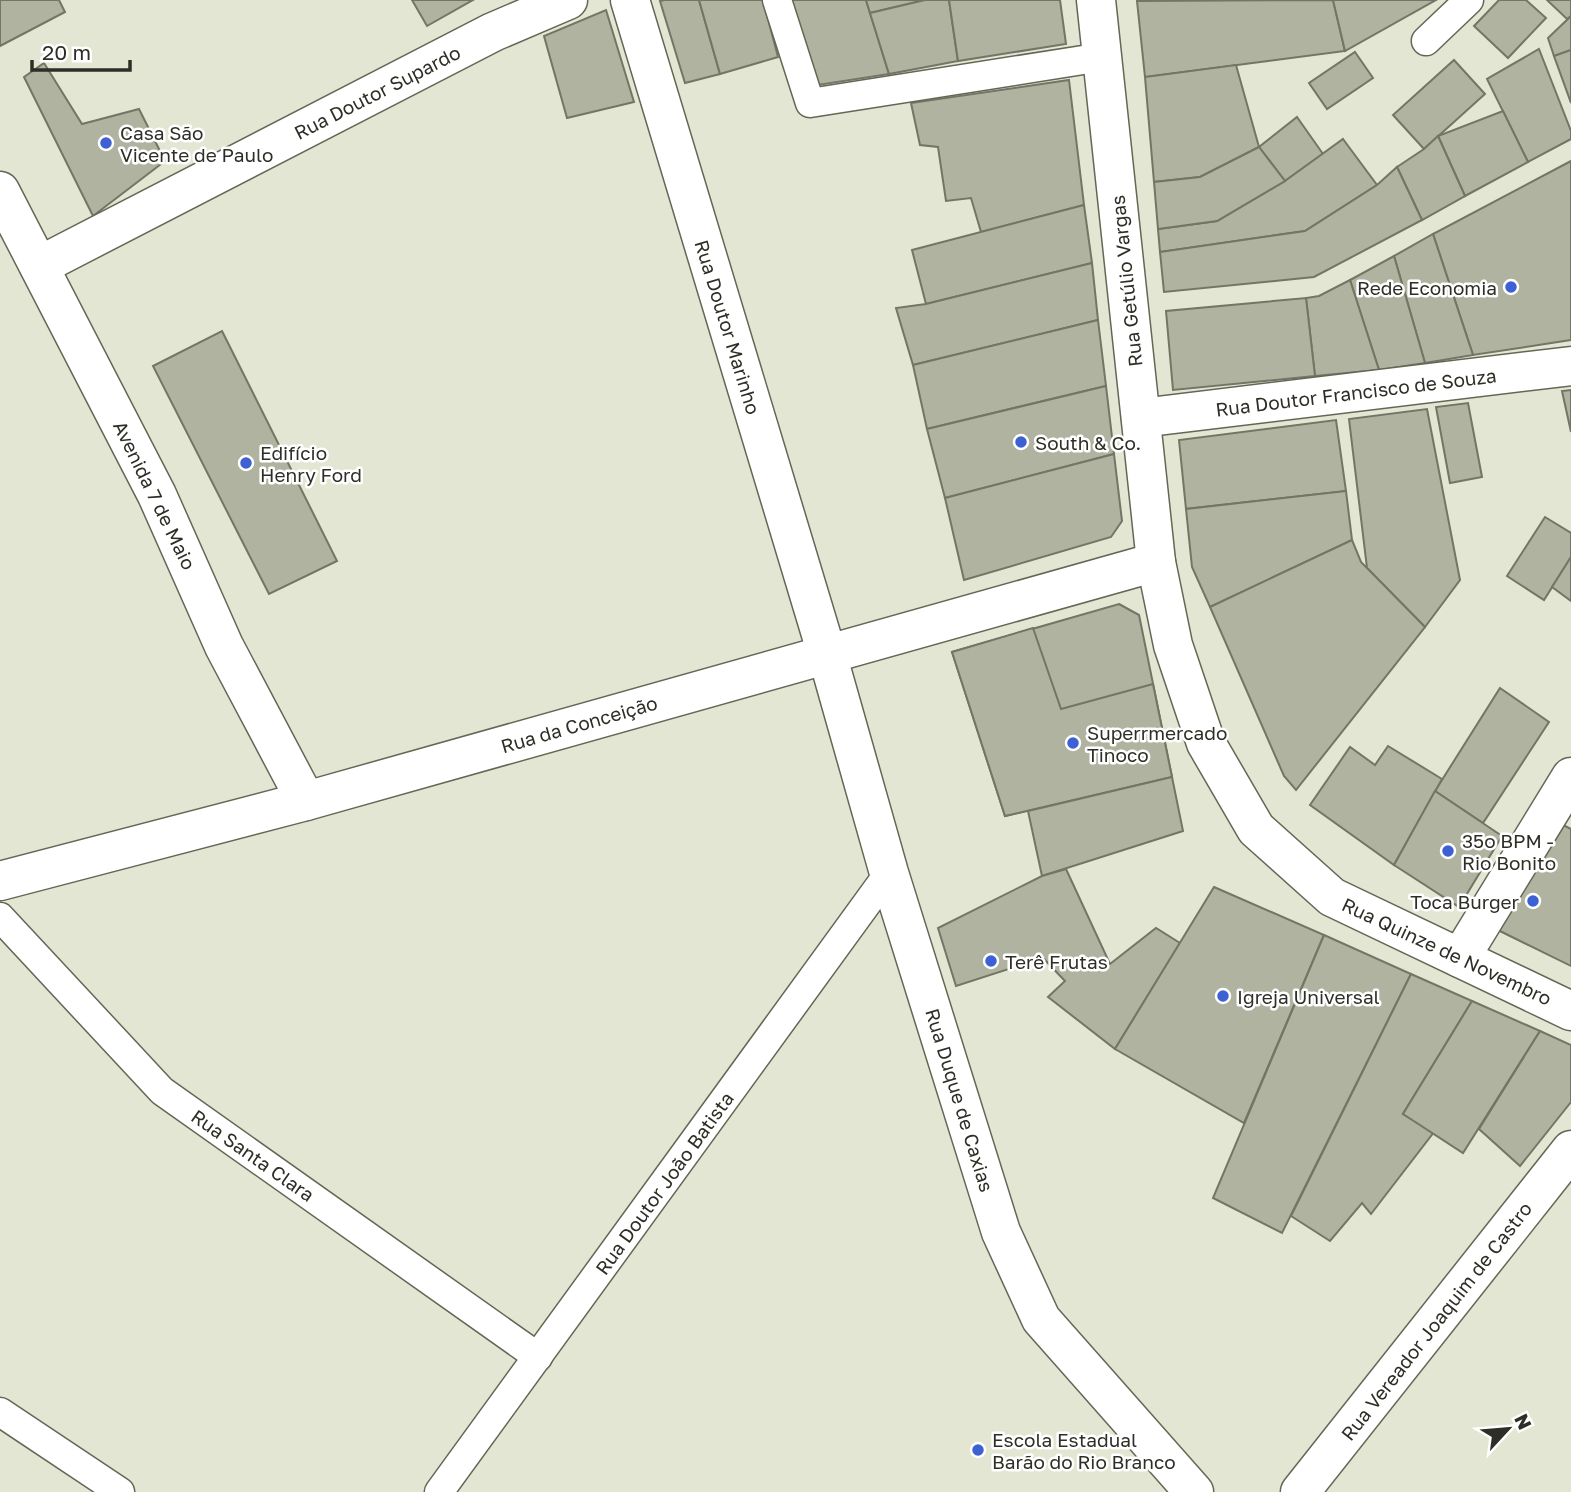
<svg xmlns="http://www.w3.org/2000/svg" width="1571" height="1492" font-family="'Golos Text',sans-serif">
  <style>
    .building { fill: #afb39f; stroke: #727664; stroke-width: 2 }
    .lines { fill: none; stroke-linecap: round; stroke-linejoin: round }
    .street-casing { stroke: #636755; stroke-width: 31 }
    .secondary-casing { stroke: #636755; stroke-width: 41 }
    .street { stroke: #fff; stroke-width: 28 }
    .secondary { stroke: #fff; stroke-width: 38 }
    .poi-dot { fill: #3d61d3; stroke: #fff; stroke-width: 2.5 }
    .labels { text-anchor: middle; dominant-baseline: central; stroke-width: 5; stroke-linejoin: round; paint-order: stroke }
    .street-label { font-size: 19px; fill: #2d2f27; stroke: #fff }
    .poi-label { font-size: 19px; fill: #2d2f27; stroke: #fff; text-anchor: start }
  </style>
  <rect width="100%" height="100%" fill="#e2e6d2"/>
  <g class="building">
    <path d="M 0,0 L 59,0 L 65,12 L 0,46 Z"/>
    <path d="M 412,0 L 473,0 L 427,26 Z"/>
    <path d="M 665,0 L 699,0 L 720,74 L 685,83 L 660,1 Z"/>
    <path d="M 699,0 L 763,0 L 778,57 L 720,74 Z"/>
    <path d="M 791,0 L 866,0 L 889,74 L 818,85 Z"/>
    <path d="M 866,0 L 925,0 L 870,13 Z"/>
    <path d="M 925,0 L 949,0 L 958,61 L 889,74 L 870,13 Z"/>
    <path d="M 949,0 L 1060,0 L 1066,44 L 958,61 Z"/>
    <path d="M 1137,0 L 1286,0 L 1137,1 Z"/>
    <path d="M 1333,0 L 1345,51 L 1145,77 L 1137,1 Z"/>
    <path d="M 1333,0 L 1436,0 L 1345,51 Z"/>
    <path d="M 1499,0 L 1526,0 L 1546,18 L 1508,58 L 1474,26 Z"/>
    <path d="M 1547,0 L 1571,0 L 1571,16 L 1567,19 Z"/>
    <path d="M 606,10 L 634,102 L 567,118 L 544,36 Z"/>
    <path d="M 1571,16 L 1571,50 L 1554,56 L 1548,38 Z"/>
    <path d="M 1539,49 L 1571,131 L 1571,139 L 1528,162 L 1487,79 Z"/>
    <path d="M 1571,50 L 1571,103 L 1554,56 Z"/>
    <path d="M 1355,52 L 1373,78 L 1327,109 L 1309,83 Z"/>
    <path d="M 1454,60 L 1485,94 L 1424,149 L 1393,115 Z"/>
    <path d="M 44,63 L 82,124 L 139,109 L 165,161 L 93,216 L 24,77 Z"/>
    <path d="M 1236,65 L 1259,147 L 1200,177 L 1154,182 L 1145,77 Z"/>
    <path d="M 1069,80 L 1084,205 L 981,232 L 971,198 L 946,201 L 938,147 L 920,145 L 911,103 Z"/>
    <path d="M 1503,111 L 1528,162 L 1465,196 L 1438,136 Z"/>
    <path d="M 1297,117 L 1323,154 L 1285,181 L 1259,147 Z"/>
    <path d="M 1438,136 L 1465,196 L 1422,220 L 1397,167 L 1424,149 Z"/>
    <path d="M 1343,139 L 1377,185 L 1305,231 L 1160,252 L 1158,229 L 1217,221 L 1285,181 Z"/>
    <path d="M 1259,147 L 1285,181 L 1217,221 L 1158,229 L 1154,182 L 1200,177 Z"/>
    <path d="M 1571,161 L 1571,340 L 1473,355 L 1433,234 Z"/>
    <path d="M 1397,167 L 1422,220 L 1314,277 L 1164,292 L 1160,252 L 1305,231 L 1377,185 Z"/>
    <path d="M 1084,205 L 1092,263 L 926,304 L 912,250 Z"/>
    <path d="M 1433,234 L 1473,355 L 1425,363 L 1394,256 Z"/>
    <path d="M 1394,256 L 1425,363 L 1379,370 L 1350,280 Z"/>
    <path d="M 1092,263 L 1098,320 L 913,365 L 896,308 L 926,304 Z"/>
    <path d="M 1350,280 L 1379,370 L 1315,376 L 1306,298 L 1319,296 Z"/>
    <path d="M 1306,298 L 1315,376 L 1173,390 L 1166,311 Z"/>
    <path d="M 1098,320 L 1106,386 L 927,429 L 913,365 Z"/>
    <path d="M 222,331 L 337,561 L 269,594 L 153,366 Z"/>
    <path d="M 1106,386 L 1114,454 L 945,498 L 927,429 Z"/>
    <path d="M 1571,390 L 1571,432 L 1562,391 Z"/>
    <path d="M 1468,403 L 1482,477 L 1450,483 L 1436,407 Z"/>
    <path d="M 1427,409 L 1460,580 L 1425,627 L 1367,568 L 1349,419 Z"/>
    <path d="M 1336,420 L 1346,491 L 1186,509 L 1179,440 Z"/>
    <path d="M 1114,454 L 1122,521 L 1111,537 L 964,580 L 945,498 Z"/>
    <path d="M 1346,491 L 1352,540 L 1210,607 L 1192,567 L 1186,509 Z"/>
    <path d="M 1545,517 L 1571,533 L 1571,557 L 1544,600 L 1507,576 Z"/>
    <path d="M 1352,540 L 1361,562 L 1425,627 L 1296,790 L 1284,776 L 1210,607 Z"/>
    <path d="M 1571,557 L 1571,601 L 1552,587 Z"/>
    <path d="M 1119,604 L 1139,615 L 1172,777 L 1005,816 L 952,652 Z"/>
    <path d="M 1033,628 L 1061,709 L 1153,684 L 1172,777 L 1005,816 L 952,652 Z"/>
    <path d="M 1500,688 L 1549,722 L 1483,823 L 1435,791 Z"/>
    <path d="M 1388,746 L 1442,779 L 1394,865 L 1310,805 L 1350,747 L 1375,765 Z"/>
    <path d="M 1172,777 L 1183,831 L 1042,876 L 1028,811 Z"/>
    <path d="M 1435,791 L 1502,836 L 1459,907 L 1394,865 Z"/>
    <path d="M 1557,822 L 1571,829 L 1571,872 L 1529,945 L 1496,929 Z"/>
    <path d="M 1557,822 L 1571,829 L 1571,966 L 1496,929 Z"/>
    <path d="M 1066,869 L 1110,964 L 1156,928 L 1180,943 L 1115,1049 L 1048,997 L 1065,981 L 1043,958 L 956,986 L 938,928 L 1042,876 Z"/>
    <path d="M 1214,887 L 1324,935 L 1244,1123 L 1115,1049 Z"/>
    <path d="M 1324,935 L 1411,974 L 1282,1233 L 1213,1198 Z"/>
    <path d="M 1411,974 L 1472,1001 L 1403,1114 L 1434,1132 L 1371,1214 L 1362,1203 L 1330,1241 L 1291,1216 Z"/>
    <path d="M 1472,1001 L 1540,1031 L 1463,1153 L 1403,1114 Z"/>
    <path d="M 1540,1031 L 1571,1045 L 1571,1102 L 1520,1166 L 1479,1129 Z"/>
  </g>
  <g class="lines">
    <defs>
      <g id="street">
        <path d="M 777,0 L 810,103 L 1102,57"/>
        <path d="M 1426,41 L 1469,0"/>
        <path d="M 0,917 L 162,1091 L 538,1357"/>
        <path d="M 0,1412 L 120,1492"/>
        <path d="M 439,1492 L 889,873"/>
      </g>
      <g id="secondary">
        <path d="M 630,0 L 827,654 L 889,873 L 1001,1232 L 1041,1319 L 1194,1492"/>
        <path d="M 1096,0 L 1156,562 L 1173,645 L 1206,743 L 1256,829 L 1332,897 L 1571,1011"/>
        <path d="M 0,191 L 157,495 L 224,646 L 306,801"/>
        <path d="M 39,266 L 493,32 L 568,0"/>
        <path d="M 1141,418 L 1571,366"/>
        <path d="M 0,881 L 306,801 L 1156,562"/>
        <path d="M 1460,958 L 1571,777"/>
        <path d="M 1300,1492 L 1571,1150"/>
      </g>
    </defs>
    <use href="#street" class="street-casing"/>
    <use href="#secondary" class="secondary-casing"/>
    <use href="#street" class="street"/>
    <use href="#secondary" class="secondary"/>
  </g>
  <g class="poi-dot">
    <circle cx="106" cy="143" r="7"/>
    <circle cx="1511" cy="287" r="7"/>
    <circle cx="1021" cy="442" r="7"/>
    <circle cx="246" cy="463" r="7"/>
    <circle cx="1073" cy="743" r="7"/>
    <circle cx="1448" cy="851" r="7"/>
    <circle cx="1533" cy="901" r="7"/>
    <circle cx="991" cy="961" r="7"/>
    <circle cx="1223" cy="996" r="7"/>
    <circle cx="978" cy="1450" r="7"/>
  </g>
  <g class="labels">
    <g class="street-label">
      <text transform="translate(377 92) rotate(-27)">Rua Doutor Supardo</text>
      <text transform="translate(1126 281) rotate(-96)">Rua Getúlio Vargas</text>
      <text transform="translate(728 327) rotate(73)">Rua Doutor Marinho</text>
      <text transform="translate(1356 392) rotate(-7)">Rua Doutor Francisco de Souza</text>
      <text transform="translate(155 495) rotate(64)">Avenida 7 de Maio</text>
      <text transform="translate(579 724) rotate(-16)">Rua da Conceição</text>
      <text transform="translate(1447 951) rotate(25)">Rua Quinze de Novembro</text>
      <text transform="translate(960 1100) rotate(73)">Rua Duque de Caxias</text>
      <text transform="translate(253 1155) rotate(35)">Rua Santa Clara</text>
      <text transform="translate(664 1183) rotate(-54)">Rua Doutor João Batista</text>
      <text transform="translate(1436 1321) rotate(-52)">Rua Vereador Joaquim de Castro</text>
    </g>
    <g class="poi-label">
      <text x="120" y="132">Casa São<tspan x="120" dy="22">Vicente de Paulo</tspan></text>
      <text x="1497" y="287" text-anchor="end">Rede Economia</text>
      <text x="1035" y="442">South &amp; Co.</text>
      <text x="260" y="452">Edifício<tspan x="260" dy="22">Henry Ford</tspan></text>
      <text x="1087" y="732">Superrmercado<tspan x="1087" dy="22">Tinoco</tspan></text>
      <text x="1462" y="840">35o BPM -<tspan x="1462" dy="22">Rio Bonito</tspan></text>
      <text x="1519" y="901" text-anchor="end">Toca Burger</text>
      <text x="1005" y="961">Terê Frutas</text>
      <text x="1237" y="996">Igreja Universal</text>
      <text x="992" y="1439">Escola Estadual<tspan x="992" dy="22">Barão do Rio Branco</tspan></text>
    </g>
  </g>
  <g transform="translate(1508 1429) rotate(64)" stroke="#ffffff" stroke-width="5" paint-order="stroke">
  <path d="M0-5L12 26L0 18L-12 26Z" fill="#2d2f27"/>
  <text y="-10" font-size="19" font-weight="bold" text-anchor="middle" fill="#2d2f27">N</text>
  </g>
  <path d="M32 60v10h98v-10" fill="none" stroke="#2d2f27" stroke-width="3.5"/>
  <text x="42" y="60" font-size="21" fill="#2d2f27" stroke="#ffffff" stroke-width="5" paint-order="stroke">20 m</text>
</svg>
